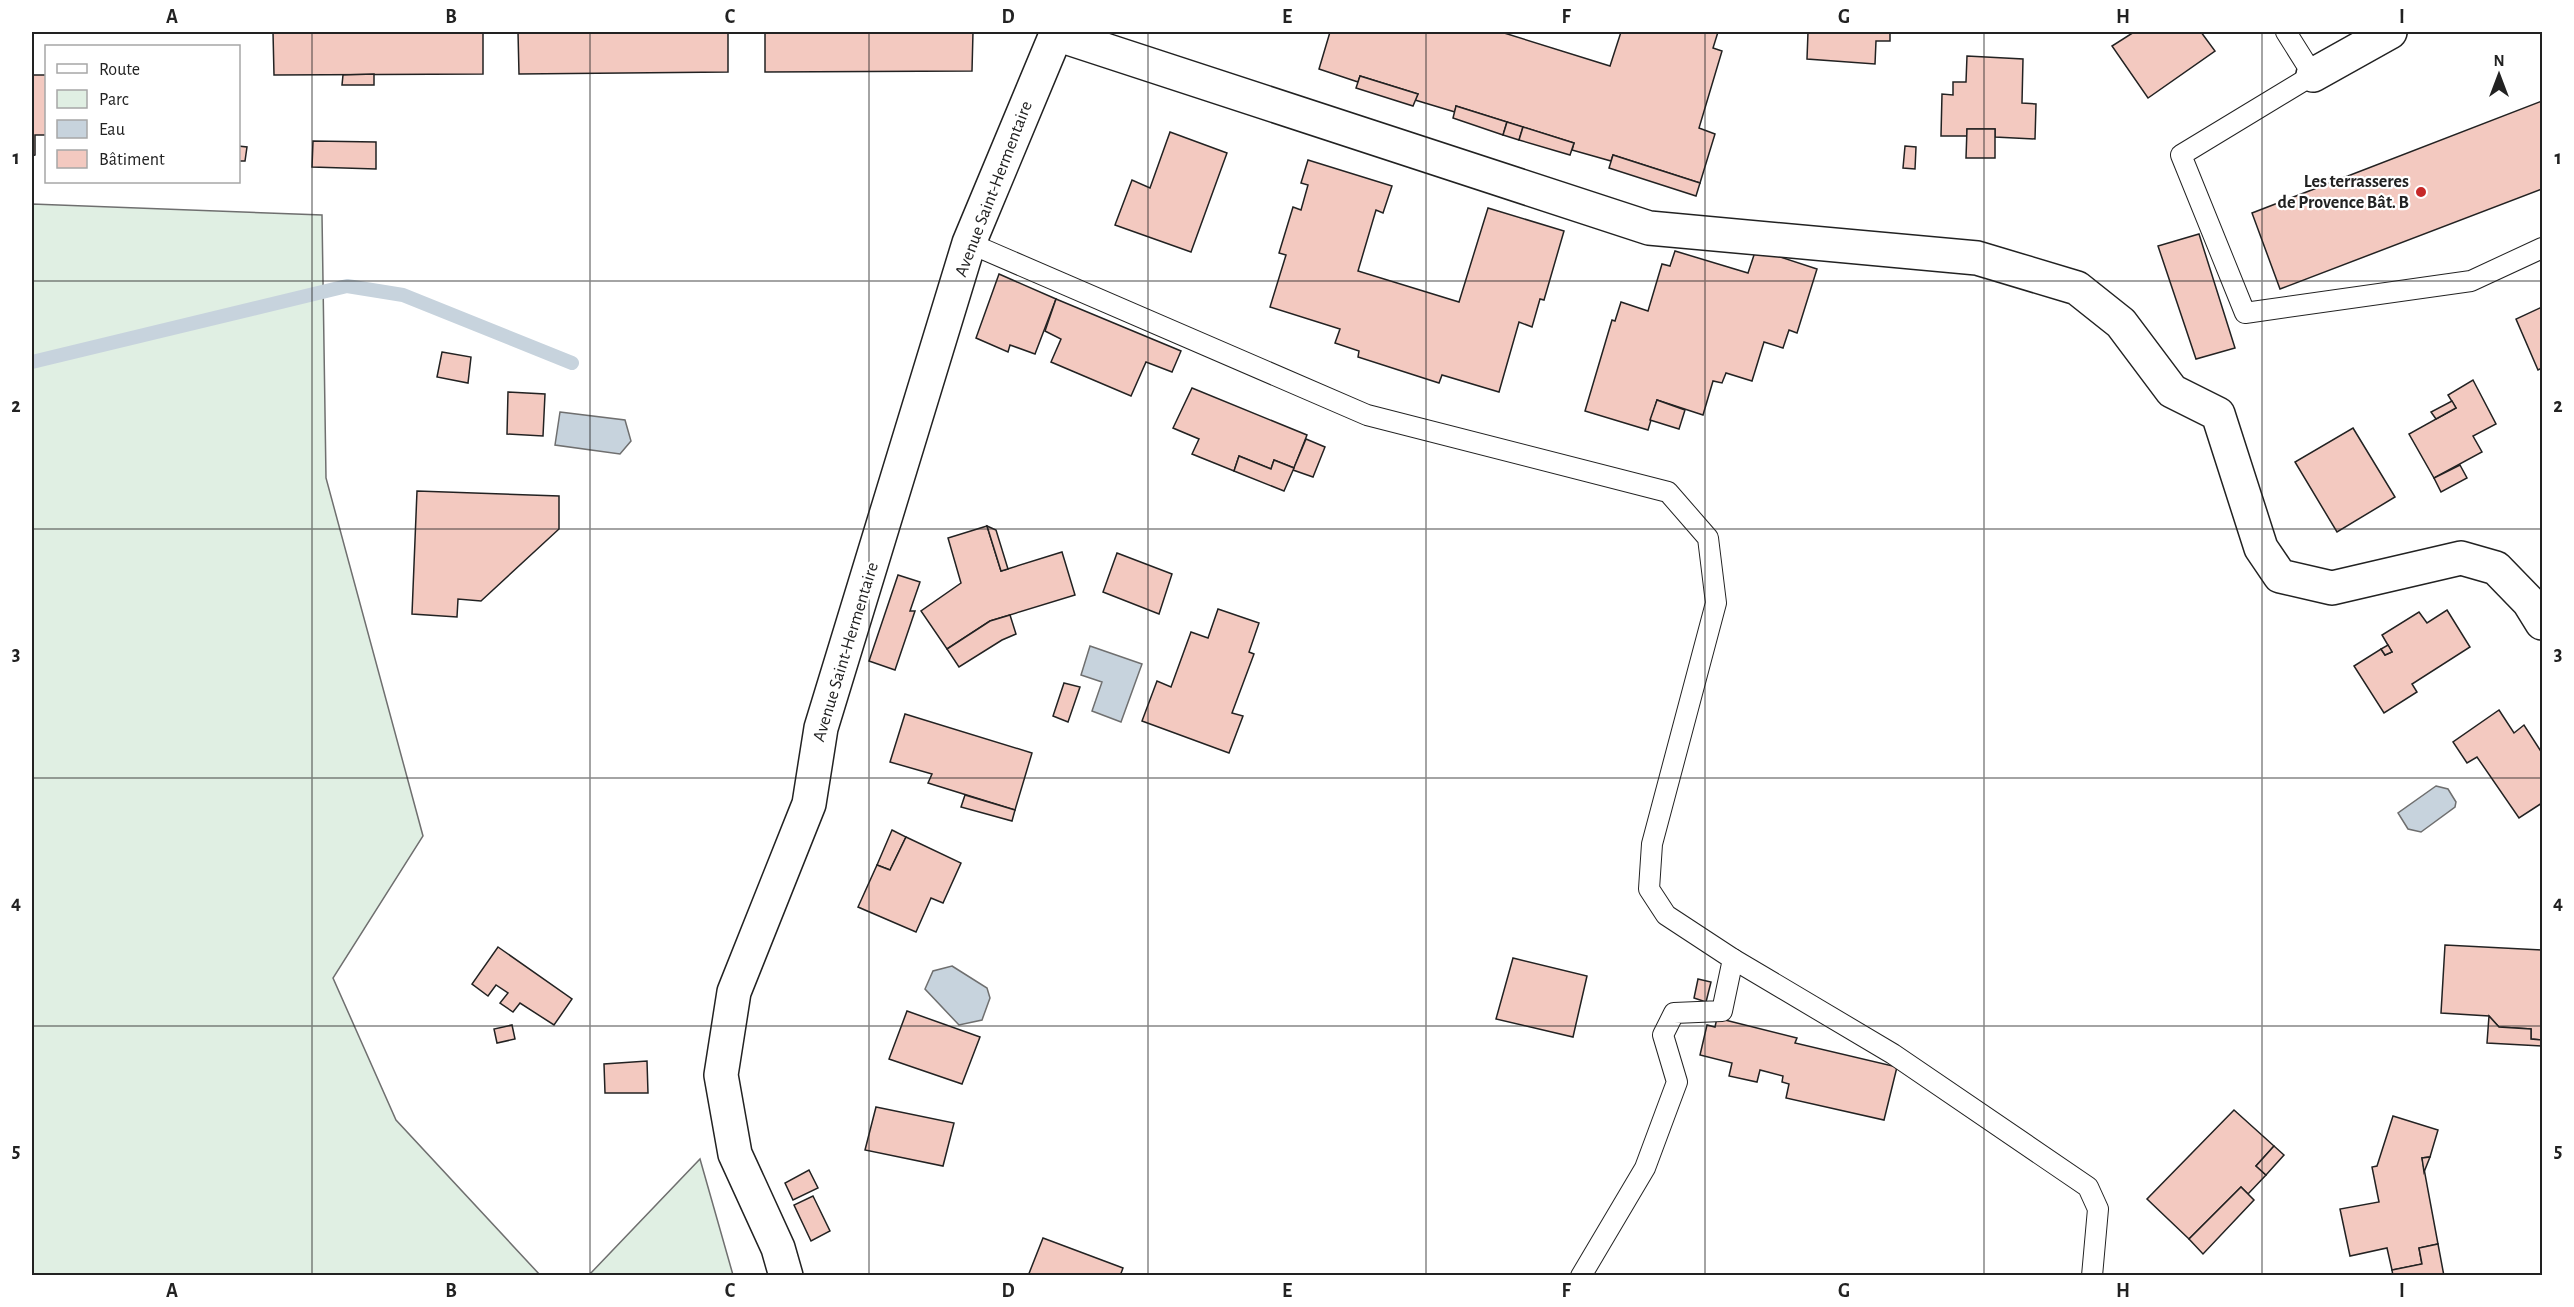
<svg xmlns="http://www.w3.org/2000/svg" width="2574" height="1307" font-family="'Alegreya Sans',sans-serif">
  <style>
    .green { fill: #e0efe3; stroke: #6f6f6f; stroke-width: 1.5 }
    .water { fill: #c7d3dd; stroke: #6f6f6f; stroke-width: 1.5 }
    .lines { fill: none; stroke-linecap: round; stroke-linejoin: round }
    .stream { stroke: #c7d3dd; stroke-width: 14 }
    .building { fill: #f3c9c0; stroke: #222; stroke-width: 1.5 }
    .service-casing { stroke: #222; stroke-width: 22 }
    .minor-casing { stroke: #222; stroke-width: 36 }
    .tertiary-casing { stroke: #222; stroke-width: 36 }
    .service { stroke: #fff; stroke-width: 20 }
    .minor { stroke: #fff; stroke-width: 33 }
    .tertiary { stroke: #fff; stroke-width: 33 }
    .grid { fill: none; stroke: #222; stroke-width: 1.5; stroke-opacity: 0.55 }
    .poi-dot { fill: #c62828; stroke: #fff; stroke-width: 2 }
    .labels { text-anchor: middle; dominant-baseline: central; stroke-width: 4.5; stroke-linejoin: round; paint-order: stroke }
    .poi-label { font-size: 18px; font-weight: bold; fill: #222; stroke: #fff; text-anchor: end }
    .street-label { font-size: 18px; fill: #222; stroke: #fff }
    .neatline { fill: none; stroke: #222; stroke-width: 2 }
    .grid-label { font-size: 20px; text-anchor: middle; font-weight: bold; fill: #222 }
  </style>
  <rect width="100%" height="100%" fill="#fff"/>
  <g class="green">
    <path d="M 32,204 L 322,215 L 326,478 L 423,836 L 333,978 L 396,1120 L 540,1275 L 32,1275 Z"/>
    <path d="M 700,1159 L 733,1275 L 589,1275 Z"/>
  </g>
  <g class="water">
    <path d="M 560,412 L 625,420 L 631,441 L 620,454 L 555,445 Z"/>
    <path d="M 1090,646 L 1142,664 L 1121,722 L 1092,711 L 1102,682 L 1081,675 Z"/>
    <path d="M 2436,786 L 2448,789 L 2456,802 L 2455,807 L 2421,832 L 2408,829 L 2398,813 Z"/>
    <path d="M 952,966 L 987,988 L 990,998 L 982,1020 L 959,1025 L 925,989 L 933,971 Z"/>
  </g>
  <g class="lines">
    <path class="stream" d="M 32,362 L 347,286 L 403,295 L 572,363"/>
  </g>
  <g class="building">
    <path d="M 273,32 L 483,32 L 483,74 L 274,75 Z"/>
    <path d="M 518,32 L 728,32 L 728,72 L 519,74 Z"/>
    <path d="M 765,32 L 973,32 L 972,71 L 765,72 Z"/>
    <path d="M 1330,32 L 1501,32 L 1610,66 L 1621,32 L 1718,32 L 1713,48 L 1722,51 L 1699,128 L 1715,134 L 1700,183 L 1613,155 L 1611,161 L 1572,150 L 1574,143 L 1456,106 L 1455,112 L 1415,100 L 1418,94 L 1360,76 L 1358,82 L 1319,69 Z"/>
    <path d="M 1808,32 L 1890,32 L 1890,41 L 1876,41 L 1875,64 L 1807,59 Z"/>
    <path d="M 2134,32 L 2201,32 L 2215,51 L 2148,98 L 2112,46 Z"/>
    <path d="M 1967,56 L 2023,59 L 2022,103 L 2036,104 L 2035,139 L 1995,137 L 1995,129 L 1967,129 L 1967,136 L 1941,136 L 1942,94 L 1953,95 L 1953,82 L 1966,82 Z"/>
    <path d="M 374,74 L 374,85 L 342,85 L 343,75 Z"/>
    <path d="M 32,75 L 46,75 L 46,135 L 35,135 L 35,155 L 32,156 Z"/>
    <path d="M 1360,76 L 1418,94 L 1413,106 L 1356,88 Z"/>
    <path d="M 2542,101 L 2542,189 L 2280,289 L 2252,213 Z"/>
    <path d="M 1456,106 L 1507,122 L 1503,135 L 1453,118 Z"/>
    <path d="M 1507,122 L 1523,127 L 1519,140 L 1503,135 Z"/>
    <path d="M 1523,127 L 1574,143 L 1570,155 L 1519,140 Z"/>
    <path d="M 1967,129 L 1995,129 L 1995,158 L 1966,158 Z"/>
    <path d="M 1170,132 L 1227,153 L 1191,252 L 1115,225 L 1132,180 L 1150,188 Z"/>
    <path d="M 313,141 L 376,142 L 376,169 L 312,167 Z"/>
    <path d="M 238,146 L 247,147 L 245,161 L 238,161 Z"/>
    <path d="M 1905,146 L 1916,147 L 1915,169 L 1903,168 Z"/>
    <path d="M 1613,155 L 1700,183 L 1696,196 L 1609,168 Z"/>
    <path d="M 1308,160 L 1392,186 L 1383,213 L 1376,210 L 1358,271 L 1459,302 L 1488,208 L 1564,231 L 1544,300 L 1540,299 L 1532,327 L 1519,322 L 1499,392 L 1442,375 L 1439,383 L 1358,357 L 1359,351 L 1335,343 L 1340,329 L 1270,307 L 1286,255 L 1279,253 L 1293,207 L 1301,210 L 1308,185 L 1301,183 Z"/>
    <path d="M 2199,234 L 2235,348 L 2196,359 L 2158,246 Z"/>
    <path d="M 1756,249 L 1817,269 L 1797,333 L 1789,330 L 1783,348 L 1764,342 L 1752,381 L 1726,373 L 1722,383 L 1713,381 L 1703,415 L 1657,400 L 1648,430 L 1585,411 L 1612,320 L 1615,321 L 1621,302 L 1648,311 L 1662,264 L 1670,266 L 1675,251 L 1748,273 Z"/>
    <path d="M 999,274 L 1056,299 L 1035,354 L 1010,345 L 1008,352 L 976,338 Z"/>
    <path d="M 1056,299 L 1181,351 L 1172,372 L 1146,362 L 1131,396 L 1051,362 L 1061,339 L 1045,331 Z"/>
    <path d="M 2542,307 L 2542,368 L 2538,370 L 2516,319 Z"/>
    <path d="M 442,352 L 471,357 L 468,383 L 437,377 Z"/>
    <path d="M 2473,380 L 2496,424 L 2473,436 L 2482,452 L 2434,478 L 2409,434 L 2456,408 L 2448,395 Z"/>
    <path d="M 1192,388 L 1307,435 L 1294,468 L 1274,460 L 1271,469 L 1239,456 L 1234,471 L 1192,454 L 1199,439 L 1173,428 Z"/>
    <path d="M 508,392 L 545,394 L 543,436 L 507,434 Z"/>
    <path d="M 1657,400 L 1685,410 L 1679,429 L 1650,420 Z"/>
    <path d="M 2452,401 L 2456,408 L 2436,419 L 2431,412 Z"/>
    <path d="M 2353,428 L 2395,497 L 2337,532 L 2295,462 Z"/>
    <path d="M 1306,439 L 1325,447 L 1313,477 L 1293,470 Z"/>
    <path d="M 1239,456 L 1271,469 L 1274,460 L 1294,468 L 1284,491 L 1234,471 Z"/>
    <path d="M 2460,465 L 2467,478 L 2441,492 L 2434,478 Z"/>
    <path d="M 417,491 L 559,496 L 559,529 L 481,601 L 458,599 L 457,617 L 412,614 Z"/>
    <path d="M 987,526 L 1001,571 L 1062,552 L 1075,595 L 990,621 L 947,649 L 921,611 L 961,583 L 948,538 Z"/>
    <path d="M 987,526 L 996,530 L 1008,569 L 1001,571 Z"/>
    <path d="M 1117,553 L 1172,574 L 1159,614 L 1103,592 Z"/>
    <path d="M 898,575 L 920,582 L 910,611 L 915,611 L 895,670 L 869,661 Z"/>
    <path d="M 1218,609 L 1259,623 L 1249,652 L 1254,654 L 1232,713 L 1243,716 L 1229,753 L 1142,721 L 1157,681 L 1171,687 L 1191,632 L 1208,638 Z"/>
    <path d="M 2447,610 L 2470,647 L 2412,684 L 2417,692 L 2384,713 L 2354,666 L 2381,649 L 2385,655 L 2392,652 L 2382,635 L 2419,612 L 2427,623 Z"/>
    <path d="M 1010,615 L 1016,634 L 1002,640 L 959,667 L 947,649 L 990,621 Z"/>
    <path d="M 2388,645 L 2392,652 L 2385,655 L 2381,649 Z"/>
    <path d="M 1064,683 L 1080,687 L 1068,722 L 1053,716 Z"/>
    <path d="M 2499,710 L 2514,733 L 2524,725 L 2542,753 L 2542,803 L 2519,818 L 2477,757 L 2467,763 L 2453,742 Z"/>
    <path d="M 905,714 L 1032,753 L 1015,810 L 928,783 L 932,774 L 890,762 Z"/>
    <path d="M 965,795 L 1015,810 L 1012,821 L 961,807 Z"/>
    <path d="M 892,830 L 906,837 L 890,870 L 877,865 Z"/>
    <path d="M 906,837 L 961,863 L 943,903 L 931,898 L 916,932 L 858,907 L 877,865 L 890,870 Z"/>
    <path d="M 2445,945 L 2542,950 L 2542,1040 L 2531,1039 L 2531,1029 L 2499,1027 L 2489,1016 L 2441,1013 Z"/>
    <path d="M 498,947 L 572,999 L 554,1025 L 520,1003 L 513,1012 L 500,1003 L 508,993 L 496,985 L 488,996 L 472,984 Z"/>
    <path d="M 1513,958 L 1587,976 L 1573,1037 L 1496,1019 Z"/>
    <path d="M 1698,979 L 1711,982 L 1706,1002 L 1694,998 Z"/>
    <path d="M 907,1011 L 980,1037 L 962,1084 L 889,1059 Z"/>
    <path d="M 2489,1016 L 2499,1027 L 2531,1029 L 2531,1039 L 2542,1040 L 2542,1046 L 2487,1043 Z"/>
    <path d="M 1717,1018 L 1797,1038 L 1795,1043 L 1897,1067 L 1884,1120 L 1786,1098 L 1789,1084 L 1782,1082 L 1783,1076 L 1760,1070 L 1757,1082 L 1729,1076 L 1732,1063 L 1700,1055 L 1707,1025 L 1715,1027 Z"/>
    <path d="M 512,1025 L 515,1039 L 497,1043 L 494,1029 Z"/>
    <path d="M 647,1061 L 648,1093 L 605,1093 L 604,1064 Z"/>
    <path d="M 876,1107 L 954,1123 L 943,1166 L 865,1150 Z"/>
    <path d="M 2234,1110 L 2274,1146 L 2256,1166 L 2266,1175 L 2248,1194 L 2241,1187 L 2189,1239 L 2147,1199 Z"/>
    <path d="M 2393,1116 L 2438,1130 L 2430,1157 L 2422,1158 L 2438,1244 L 2419,1248 L 2422,1264 L 2392,1270 L 2387,1248 L 2350,1256 L 2340,1209 L 2379,1202 L 2372,1167 L 2377,1166 Z"/>
    <path d="M 2274,1146 L 2284,1155 L 2266,1175 L 2256,1166 Z"/>
    <path d="M 2430,1157 L 2424,1172 L 2422,1158 Z"/>
    <path d="M 809,1170 L 818,1188 L 793,1200 L 785,1183 Z"/>
    <path d="M 2241,1187 L 2254,1200 L 2203,1254 L 2189,1239 Z"/>
    <path d="M 813,1196 L 830,1231 L 811,1241 L 794,1205 Z"/>
    <path d="M 1043,1238 L 1123,1268 L 1120,1276 L 1028,1276 Z"/>
    <path d="M 2438,1244 L 2444,1276 L 2393,1276 L 2392,1270 L 2422,1264 L 2419,1248 Z"/>
  </g>
  <g class="lines">
    <defs>
      <g id="service">
        <path d="M 2286,32 L 2313,75 L 2181,155 L 2245,313 L 2471,281 L 2542,248"/>
        <path d="M 969,243 L 1367,415 L 1668,492 L 1708,538 L 1716,603 L 1652,844 L 1649,889 L 1666,915 L 1733,959 L 1722,1011 L 1674,1013 L 1663,1035 L 1677,1082 L 1645,1168 L 1581,1276"/>
        <path d="M 1733,959 L 1893,1054 L 2088,1187 L 2098,1209 L 2092,1276"/>
      </g>
      <g id="minor">
        <path d="M 1056,34 L 1649,228 L 1977,258 L 2077,288 L 2121,323 L 2172,391 L 2218,414 L 2261,548 L 2280,576 L 2332,588 L 2461,558 L 2496,568 L 2529,602 L 2542,623"/>
        <path d="M 2313,75 L 2390,32"/>
      </g>
      <path id="tertiary" d="M 786,1276 L 778,1248 L 735,1154 L 721,1075 L 734,992 L 809,804 L 821,728 L 969,243 L 1057,32"/>
    </defs>
    <use href="#service" class="service-casing"/>
    <use href="#minor" class="minor-casing"/>
    <use href="#tertiary" class="tertiary-casing"/>
    <use href="#service" class="service"/>
    <use href="#minor" class="minor"/>
    <use href="#tertiary" class="tertiary"/>
  </g>
  <path class="grid" d="M 312,32 L 312,1276M 590,32 L 590,1276M 869,32 L 869,1276M 1148,32 L 1148,1276M 1426,32 L 1426,1276M 1705,32 L 1705,1276M 1984,32 L 1984,1276M 2262,32 L 2262,1276M 32,281 L 2542,281M 32,529 L 2542,529M 32,778 L 2542,778M 32,1026 L 2542,1026"/>
  <circle class="poi-dot" cx="2421" cy="192" r="6"/>
  <g class="labels">
    <g class="poi-label">
      <text x="2409" y="182">Les terrasseres<tspan x="2409" dy="21">de Provence Bât. B</tspan></text>
    </g>
    <g class="street-label">
      <text transform="translate(994 189) rotate(-69)">Avenue Saint-Hermentaire</text>
      <text transform="translate(846 652) rotate(-73)">Avenue Saint-Hermentaire</text>
    </g>
  </g>
  <rect width="2574" height="1307" fill="none" stroke="#ffffff" stroke-width="66"/>
  <rect x="45" y="45" width="195" height="138" fill="#ffffff" stroke="#a7a7a7" stroke-width="1.5"/>
  <rect x="57" y="64" width="30" height="9" fill="#ffffff" stroke="#a7a7a7" stroke-width="1.5"/>
  <text x="99" y="75" font-size="18" fill="#222222">Route</text>
  <rect x="57" y="90" width="30" height="18" fill="#e0efe3" stroke="#a7a7a7" stroke-width="1.5"/>
  <text x="99" y="105" font-size="18" fill="#222222">Parc</text>
  <rect x="57" y="120" width="30" height="18" fill="#c7d3dd" stroke="#a7a7a7" stroke-width="1.5"/>
  <text x="99" y="135" font-size="18" fill="#222222">Eau</text>
  <rect x="57" y="150" width="30" height="18" fill="#f3c9c0" stroke="#a7a7a7" stroke-width="1.5"/>
  <text x="99" y="165" font-size="18" fill="#222222">Bâtiment</text>
  <g transform="translate(2499 75)" stroke="#ffffff" stroke-width="4.5" paint-order="stroke">
  <path d="M0-4.5L10 22L0 15L-10 22Z" fill="#222222"/>
  <text y="-9" font-size="16" font-weight="bold" text-anchor="middle" fill="#222222">N</text>
  </g>
  <rect x="33" y="33" width="2508" height="1241" class="neatline"/>
  <g class="grid-label">
    <text x="172" y="23">A</text>
    <text x="451" y="23">B</text>
    <text x="730" y="23">C</text>
    <text x="1008" y="23">D</text>
    <text x="1287" y="23">E</text>
    <text x="1566" y="23">F</text>
    <text x="1844" y="23">G</text>
    <text x="2123" y="23">H</text>
    <text x="2402" y="23">I</text>
    <text x="16" y="164">1</text>
    <text x="2558" y="164">1</text>
    <text x="16" y="412">2</text>
    <text x="2558" y="412">2</text>
    <text x="16" y="660">3</text>
    <text x="2558" y="660">3</text>
    <text x="16" y="909">4</text>
    <text x="2558" y="909">4</text>
    <text x="16" y="1157">5</text>
    <text x="2558" y="1157">5</text>
    <text x="172" y="1297">A</text>
    <text x="451" y="1297">B</text>
    <text x="730" y="1297">C</text>
    <text x="1008" y="1297">D</text>
    <text x="1287" y="1297">E</text>
    <text x="1566" y="1297">F</text>
    <text x="1844" y="1297">G</text>
    <text x="2123" y="1297">H</text>
    <text x="2402" y="1297">I</text>
  </g>
</svg>
